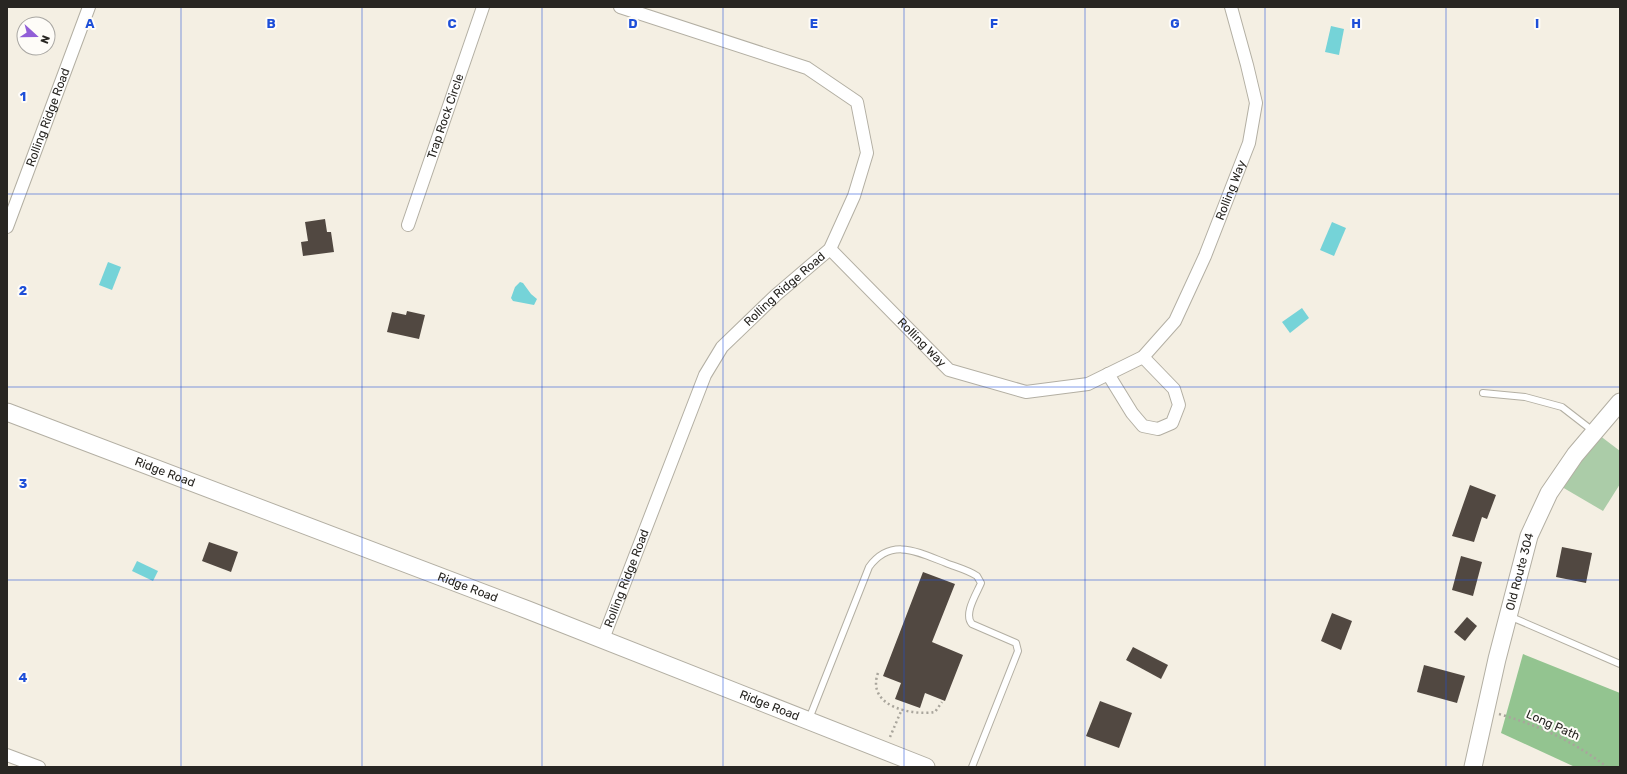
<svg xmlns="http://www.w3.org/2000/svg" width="1627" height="774" font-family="Rubik,sans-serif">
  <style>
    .green { fill: #abcca8 }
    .forest { fill: #93c490 }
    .water { fill: #75d3d8 }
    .building { fill: #514841 }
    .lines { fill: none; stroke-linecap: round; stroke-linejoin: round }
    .lane-casing { stroke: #b3afa3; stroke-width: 8 }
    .street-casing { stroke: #b3afa3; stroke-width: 14 }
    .secondary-casing { stroke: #b3afa3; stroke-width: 19 }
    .path { stroke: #a9a59c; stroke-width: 2.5; stroke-dasharray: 2 3; stroke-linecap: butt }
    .lane { stroke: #fff; stroke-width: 6 }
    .street { stroke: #fff; stroke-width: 12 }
    .secondary { stroke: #fff; stroke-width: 17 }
    .grid { fill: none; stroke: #1d4ed8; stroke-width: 1; stroke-opacity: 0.55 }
    .labels { text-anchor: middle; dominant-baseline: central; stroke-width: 4; stroke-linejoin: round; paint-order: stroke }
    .street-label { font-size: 12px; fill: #282622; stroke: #fefcf8 }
    .grid-label { font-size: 13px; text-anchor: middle; font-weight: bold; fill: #1d4ed8; stroke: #fefcf8; stroke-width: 4; stroke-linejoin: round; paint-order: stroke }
  </style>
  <rect width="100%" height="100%" fill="#f4efe3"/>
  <path class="green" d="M 1599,435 L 1620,451 L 1620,484 L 1603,511 L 1562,487 Z"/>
  <path class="forest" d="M 1523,654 L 1620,693 L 1620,767 L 1575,767 L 1501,733 Z"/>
  <g class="water">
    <path d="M 1331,26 L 1344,29 L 1339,55 L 1325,52 Z"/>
    <path d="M 1332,222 L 1346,228 L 1334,256 L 1320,250 Z"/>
    <path d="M 108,262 L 121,267 L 112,290 L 99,285 Z"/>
    <path d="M 520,282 L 523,283 L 531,294 L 537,299 L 534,305 L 513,301 L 511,298 L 515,287 Z"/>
    <path d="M 1302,308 L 1309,318 L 1290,333 L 1282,322 Z"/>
    <path d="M 137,561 L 158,571 L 153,581 L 132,571 Z"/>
  </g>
  <g class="building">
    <path d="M 325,219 L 327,232 L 331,232 L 334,252 L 303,256 L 301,242 L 308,241 L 305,222 Z"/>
    <path d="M 407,311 L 425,315 L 419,339 L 387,332 L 392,312 L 406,315 Z"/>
    <path d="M 1470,485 L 1496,495 L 1487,519 L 1482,517 L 1474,542 L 1452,536 Z"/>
    <path d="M 209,542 L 238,552 L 231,572 L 202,561 Z"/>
    <path d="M 1562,547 L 1592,553 L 1586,583 L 1556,577 Z"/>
    <path d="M 1461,556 L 1482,562 L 1473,596 L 1452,590 Z"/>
    <path d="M 923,572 L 955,584 L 932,642 L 963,655 L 945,701 L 925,693 L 920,708 L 895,699 L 901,683 L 883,676 Z"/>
    <path d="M 1332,613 L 1352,621 L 1341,650 L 1321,641 Z"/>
    <path d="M 1467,617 L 1477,626 L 1465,641 L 1454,632 Z"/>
    <path d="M 1133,647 L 1168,665 L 1161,679 L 1126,660 Z"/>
    <path d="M 1424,665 L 1465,676 L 1457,703 L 1417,692 Z"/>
    <path d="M 1100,701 L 1132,713 L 1119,748 L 1086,736 Z"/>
  </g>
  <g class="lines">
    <defs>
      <g id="lane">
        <path d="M 1483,393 L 1525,397 L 1562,407 L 1593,431"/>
        <path d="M 1509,616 L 1620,664"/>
        <path d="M 809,719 L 869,567 C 891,537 918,552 946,563 C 956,567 968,570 977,576 L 981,583 C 977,593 963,614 972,624 L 1016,643 L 1018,651 L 972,767"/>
      </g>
      <g id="street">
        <path id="s1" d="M 408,225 L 483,7"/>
        <path id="s2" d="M 7,227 L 89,7"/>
        <path id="s3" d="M 830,249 L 949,370 L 1026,392 L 1088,384 L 1143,357 L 1175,321 L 1205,256 L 1249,143 L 1256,103 L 1247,65 L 1231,7"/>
        <path d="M 1108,374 L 1132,413 L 1143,426 L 1158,429 L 1172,423 L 1179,405 L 1174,389 L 1143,357"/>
        <path id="s4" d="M 603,639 L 705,375 L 722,347 L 776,295 L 830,249 L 854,196 L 867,153 L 857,102 L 807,68 L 620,7"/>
        <path d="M 7,755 L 39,767"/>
      </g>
      <g id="secondary">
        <path id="s5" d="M 7,412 L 528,610 L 926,767"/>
        <path id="s6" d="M 1473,767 L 1497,659 L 1529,536 L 1549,493 L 1575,455 L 1620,402"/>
      </g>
    </defs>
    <use href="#lane" class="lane-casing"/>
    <use href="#street" class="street-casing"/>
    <use href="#secondary" class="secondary-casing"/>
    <g class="path">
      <path d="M 878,673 C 866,706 911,716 935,712 L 942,702"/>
      <path d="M 1499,714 C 1540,726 1573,741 1607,767"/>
      <path d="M 890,737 L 902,709"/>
    </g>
    <use href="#lane" class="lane"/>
    <use href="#street" class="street"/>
    <use href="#secondary" class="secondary"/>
  </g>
  <path class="grid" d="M 181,7 L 181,767M 362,7 L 362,767M 542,7 L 542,767M 723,7 L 723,767M 904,7 L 904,767M 1085,7 L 1085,767M 1265,7 L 1265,767M 1446,7 L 1446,767M 7,194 L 1620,194M 7,387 L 1620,387M 7,580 L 1620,580"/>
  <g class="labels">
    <g class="street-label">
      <text stroke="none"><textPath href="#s1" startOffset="115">Trap Rock Circle</textPath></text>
      <text stroke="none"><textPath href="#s2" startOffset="117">Rolling Ridge Road</textPath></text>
      <text stroke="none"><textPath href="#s3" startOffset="564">Rolling Way</textPath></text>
      <text stroke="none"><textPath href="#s4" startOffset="401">Rolling Ridge Road</textPath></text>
      <text stroke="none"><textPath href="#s3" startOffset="131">Rolling Way</textPath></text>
      <text stroke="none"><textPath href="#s5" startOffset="169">Ridge Road</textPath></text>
      <text stroke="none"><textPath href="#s6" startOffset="201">Old Route 304</textPath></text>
      <text stroke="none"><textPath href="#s4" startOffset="65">Rolling Ridge Road</textPath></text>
      <text stroke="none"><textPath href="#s5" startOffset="493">Ridge Road</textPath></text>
      <text stroke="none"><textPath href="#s5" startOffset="817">Ridge Road</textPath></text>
      <text transform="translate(1553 725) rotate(24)">Long Path</text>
    </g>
  </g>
  <g class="grid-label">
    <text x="90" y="28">A</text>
    <text x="271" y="28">B</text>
    <text x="452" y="28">C</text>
    <text x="633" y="28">D</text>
    <text x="814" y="28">E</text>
    <text x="994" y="28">F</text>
    <text x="1175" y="28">G</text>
    <text x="1356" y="28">H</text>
    <text x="1537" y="28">I</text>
    <text x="23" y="101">1</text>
    <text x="23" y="295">2</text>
    <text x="23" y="488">3</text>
    <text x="23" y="682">4</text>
  </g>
  <rect width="1627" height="774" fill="none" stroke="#282622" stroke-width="16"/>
  <g transform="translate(36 36) rotate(111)"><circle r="19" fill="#fefcf8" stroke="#a8a6a2"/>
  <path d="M0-3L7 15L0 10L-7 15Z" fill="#915ed7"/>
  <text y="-6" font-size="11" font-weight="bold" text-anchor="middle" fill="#282622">N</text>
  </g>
</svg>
